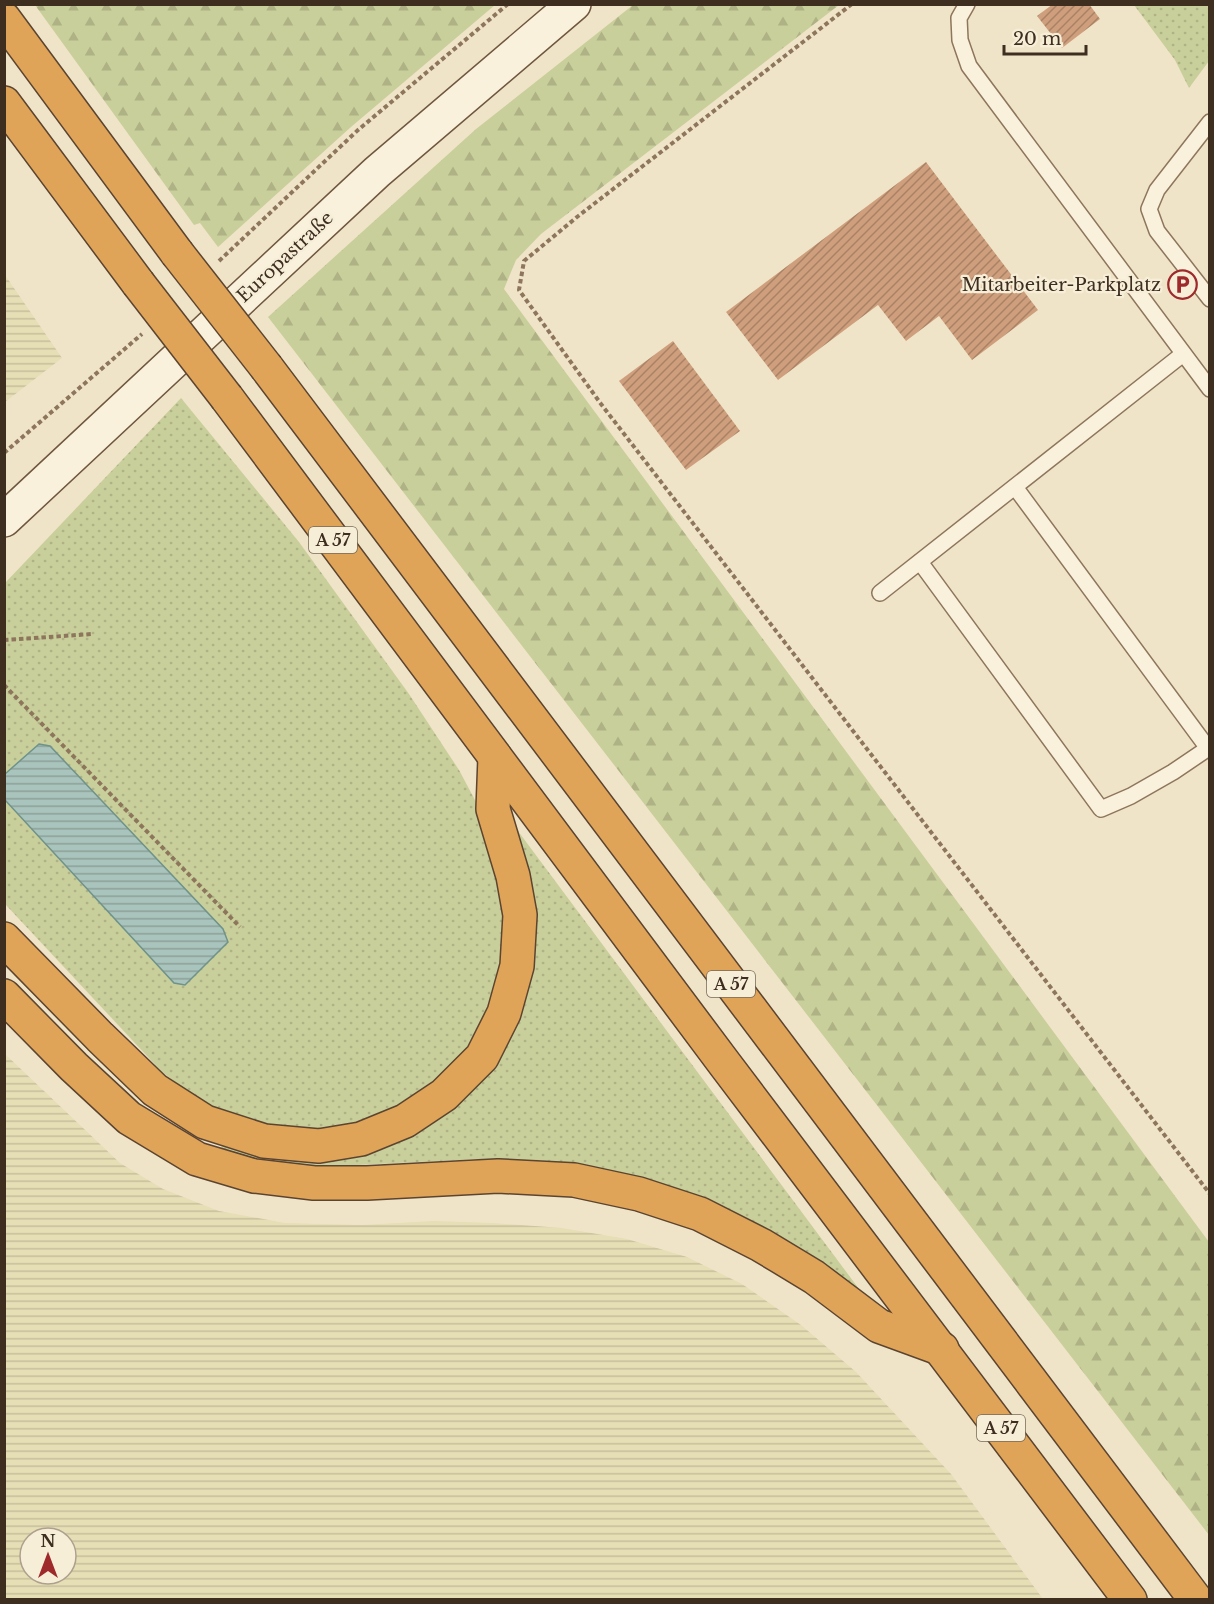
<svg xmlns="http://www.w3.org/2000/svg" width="1214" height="1604" font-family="'Libre Baskerville',serif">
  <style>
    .farmland { fill: url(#farmland-rules); fill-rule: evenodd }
    .grass { fill: url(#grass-dots) }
    .forest { fill: url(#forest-firs) }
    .water { fill: url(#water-rules); stroke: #6f938a; stroke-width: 1.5 }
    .building { fill: url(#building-hatch) }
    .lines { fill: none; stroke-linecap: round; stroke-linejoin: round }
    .lane-casing { stroke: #8d765c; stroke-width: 18 }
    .secondary-casing { stroke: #6f573f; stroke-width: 36 }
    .highway-casing { stroke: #5b4430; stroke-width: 36 }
    .path { stroke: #8d765c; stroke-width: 4; stroke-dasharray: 4.5 3; stroke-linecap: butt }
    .lane { stroke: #faf1dc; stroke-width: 15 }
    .secondary { stroke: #faf1dc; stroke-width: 33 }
    .highway { stroke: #e0a458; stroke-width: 33 }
    .highway-bridge-casing { stroke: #5b4430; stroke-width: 36; stroke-linecap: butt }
    .highway-bridge { stroke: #e0a458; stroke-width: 33 }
    .labels { text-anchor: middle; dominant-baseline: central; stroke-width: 4.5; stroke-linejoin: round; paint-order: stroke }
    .shield { fill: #f7eed8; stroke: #756857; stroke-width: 1.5 }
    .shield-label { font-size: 16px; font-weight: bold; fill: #3d2e20 }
    .street-label { font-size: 18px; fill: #3d2e20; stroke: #f7eed8 }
    .poi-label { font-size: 18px; fill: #3d2e20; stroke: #f7eed8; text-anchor: end }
  </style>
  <defs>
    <pattern id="farmland-rules" width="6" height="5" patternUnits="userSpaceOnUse" patternTransform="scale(1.5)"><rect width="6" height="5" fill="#e6deb5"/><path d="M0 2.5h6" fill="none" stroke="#c6bf9b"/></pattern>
    <pattern id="grass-dots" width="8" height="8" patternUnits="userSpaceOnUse" patternTransform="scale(1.5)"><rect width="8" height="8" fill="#c9cf9b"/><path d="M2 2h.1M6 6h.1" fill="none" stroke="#aeb285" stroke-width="1.8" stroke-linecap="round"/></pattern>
    <pattern id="forest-firs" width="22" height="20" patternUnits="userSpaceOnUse" patternTransform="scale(1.5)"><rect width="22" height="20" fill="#c9cf9b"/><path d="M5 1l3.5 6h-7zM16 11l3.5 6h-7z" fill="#aeb285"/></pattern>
    <pattern id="water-rules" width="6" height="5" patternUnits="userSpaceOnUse" patternTransform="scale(1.5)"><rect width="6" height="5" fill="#a9c4bc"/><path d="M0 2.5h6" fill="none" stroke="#8ba098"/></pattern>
    <pattern id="building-hatch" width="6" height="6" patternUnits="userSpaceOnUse" patternTransform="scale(1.5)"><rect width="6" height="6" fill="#cf9f7d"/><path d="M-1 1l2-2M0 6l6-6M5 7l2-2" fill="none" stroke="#a98266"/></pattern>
  </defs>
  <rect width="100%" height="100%" fill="#f0e4c8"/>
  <g class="farmland">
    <path d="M 5,275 L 62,358 L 5,402 L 4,402 Z"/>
    <path d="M 5,1054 L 120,1163 L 163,1189 L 219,1211 L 285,1223 L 362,1225 L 433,1221 L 493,1223 L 562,1228 L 627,1239 L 687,1257 L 742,1284 L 801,1325 L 856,1372 L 951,1474 L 1043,1599 L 5,1599 ZM 30,1538 L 66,1538 L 66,1574 L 30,1574 Z"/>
  </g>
  <g class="grass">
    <path d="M 1134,5 L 1209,5 L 1209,61 L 1189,88 L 1175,60 Z"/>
    <path d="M 181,398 L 299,542 L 409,694 L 459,770 L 483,815 L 502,875 L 507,964 L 492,1011 L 471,1046 L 436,1088 L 359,1128 L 314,1134 L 266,1130 L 216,1113 L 162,1072 L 5,904 L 5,583 Z"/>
    <path d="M 515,827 L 865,1297 L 705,1200 L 581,1164 L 478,1159 L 299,1168 L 220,1153 L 222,1145 L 260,1154 L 364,1153 L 516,1016 Z"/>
  </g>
  <g class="forest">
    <path d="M 35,5 L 495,5 L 351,127 L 218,247 L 200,223 L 194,225 Z"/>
    <path d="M 633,5 L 839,5 L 541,234 L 516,260 L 504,289 L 1209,1242 L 1209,1535 L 268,317 L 476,129 Z"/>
  </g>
  <path class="water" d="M 39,744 L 50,746 L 223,929 L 228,942 L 185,985 L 174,983 L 5,800 L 5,774 Z"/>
  <g class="building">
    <path d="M 1053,4 L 1089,4 L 1100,19 L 1062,48 L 1037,16 Z"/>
    <path d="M 926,162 L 1038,310 L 972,360 L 939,316 L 906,341 L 878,305 L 778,380 L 726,312 Z"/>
    <path d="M 673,341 L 740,431 L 686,470 L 619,381 Z"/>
  </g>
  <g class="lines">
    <defs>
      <g id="lane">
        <path d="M 967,4 L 959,18 L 960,40 L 969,66 L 1210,389"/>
        <path d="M 1210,122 L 1157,190 L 1149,209 L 1157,231 L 1210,299"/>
        <path d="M 1015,487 L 1207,747"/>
        <path d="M 920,562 L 1101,809 L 1131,796 L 1173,772 L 1210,747"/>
        <path d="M 880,593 L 1183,354"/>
      </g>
      <path id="secondary" d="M 4,520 L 377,172 L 574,4"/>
      <g id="highway">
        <path d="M 4,19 L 177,253"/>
        <path d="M 4,103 L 138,283"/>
        <path d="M 267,368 L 1196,1600"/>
        <path d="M 227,398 L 724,1063 L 1130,1600"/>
        <path d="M 4,939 L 100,1037 L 155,1090 L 205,1122 L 264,1141 L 319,1146 L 361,1139 L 405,1121 L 444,1095 L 482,1057 L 504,1013 L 517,966 L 520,915 L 513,876 L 493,809 L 495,757"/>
        <path d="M 4,996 L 74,1067 L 129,1118 L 197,1159 L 254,1176 L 314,1183 L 367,1183 L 498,1176 L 574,1180 L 639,1194 L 700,1214 L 761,1245 L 814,1277 L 879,1326 L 942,1349"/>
      </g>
    </defs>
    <use href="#lane" class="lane-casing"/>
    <use href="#secondary" class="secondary-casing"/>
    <use href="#highway" class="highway-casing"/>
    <g class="path">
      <path d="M 852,4 L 577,217 L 524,261 L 519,290 L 601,404 L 1210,1194"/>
      <path d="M 219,261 L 358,130 L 508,4"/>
      <path d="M 4,453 L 142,334"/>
      <path d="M 4,640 L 92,634"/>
      <path d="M 4,685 L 240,927"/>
    </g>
    <use href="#lane" class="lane"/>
    <use href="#secondary" class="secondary"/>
    <use href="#highway" class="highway"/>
    <defs>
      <g id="highway-bridge">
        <path d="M 177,253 L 267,368"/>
        <path d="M 138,283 L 227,398"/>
      </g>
    </defs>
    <use href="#highway-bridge" class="highway-bridge-casing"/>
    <use href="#highway-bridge" class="highway-bridge"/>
  </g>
  <defs>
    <symbol id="parking-ring" viewBox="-11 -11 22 22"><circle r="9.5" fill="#f7eed8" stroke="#9e2a2b" stroke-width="1.5"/><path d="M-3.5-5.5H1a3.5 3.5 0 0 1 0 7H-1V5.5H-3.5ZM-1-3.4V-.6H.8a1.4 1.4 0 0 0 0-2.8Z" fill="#9e2a2b"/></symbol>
  </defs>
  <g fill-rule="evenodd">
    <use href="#parking-ring" x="1166" y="268" width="33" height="33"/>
  </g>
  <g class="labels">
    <g class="shield">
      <rect x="309" y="527" width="48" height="26" rx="4.5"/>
      <rect x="707" y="971" width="48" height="26" rx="4.5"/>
      <rect x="977" y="1415" width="48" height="26" rx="4.5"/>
    </g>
    <g class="shield-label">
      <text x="333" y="540">A 57</text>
      <text x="731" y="984">A 57</text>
      <text x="1001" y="1428">A 57</text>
    </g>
    <g class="street-label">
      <text transform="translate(285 257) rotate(-43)">Europastraße</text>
    </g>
    <g class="poi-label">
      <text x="1161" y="285">Mitarbeiter-Parkplatz</text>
    </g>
  </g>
  <rect width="1214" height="1604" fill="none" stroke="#3d2e20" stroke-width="12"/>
  <g transform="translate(48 1556)"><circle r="28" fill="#f7eed8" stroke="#ada18e" stroke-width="1.5"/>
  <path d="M0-4.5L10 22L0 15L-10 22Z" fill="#9e2a2b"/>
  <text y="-9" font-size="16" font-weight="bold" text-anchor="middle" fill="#3d2e20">N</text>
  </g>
  <path d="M1004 45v9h82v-9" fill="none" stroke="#3d2e20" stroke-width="3"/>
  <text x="1013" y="45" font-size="18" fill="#3d2e20" stroke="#f7eed8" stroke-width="4.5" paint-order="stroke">20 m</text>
</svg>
